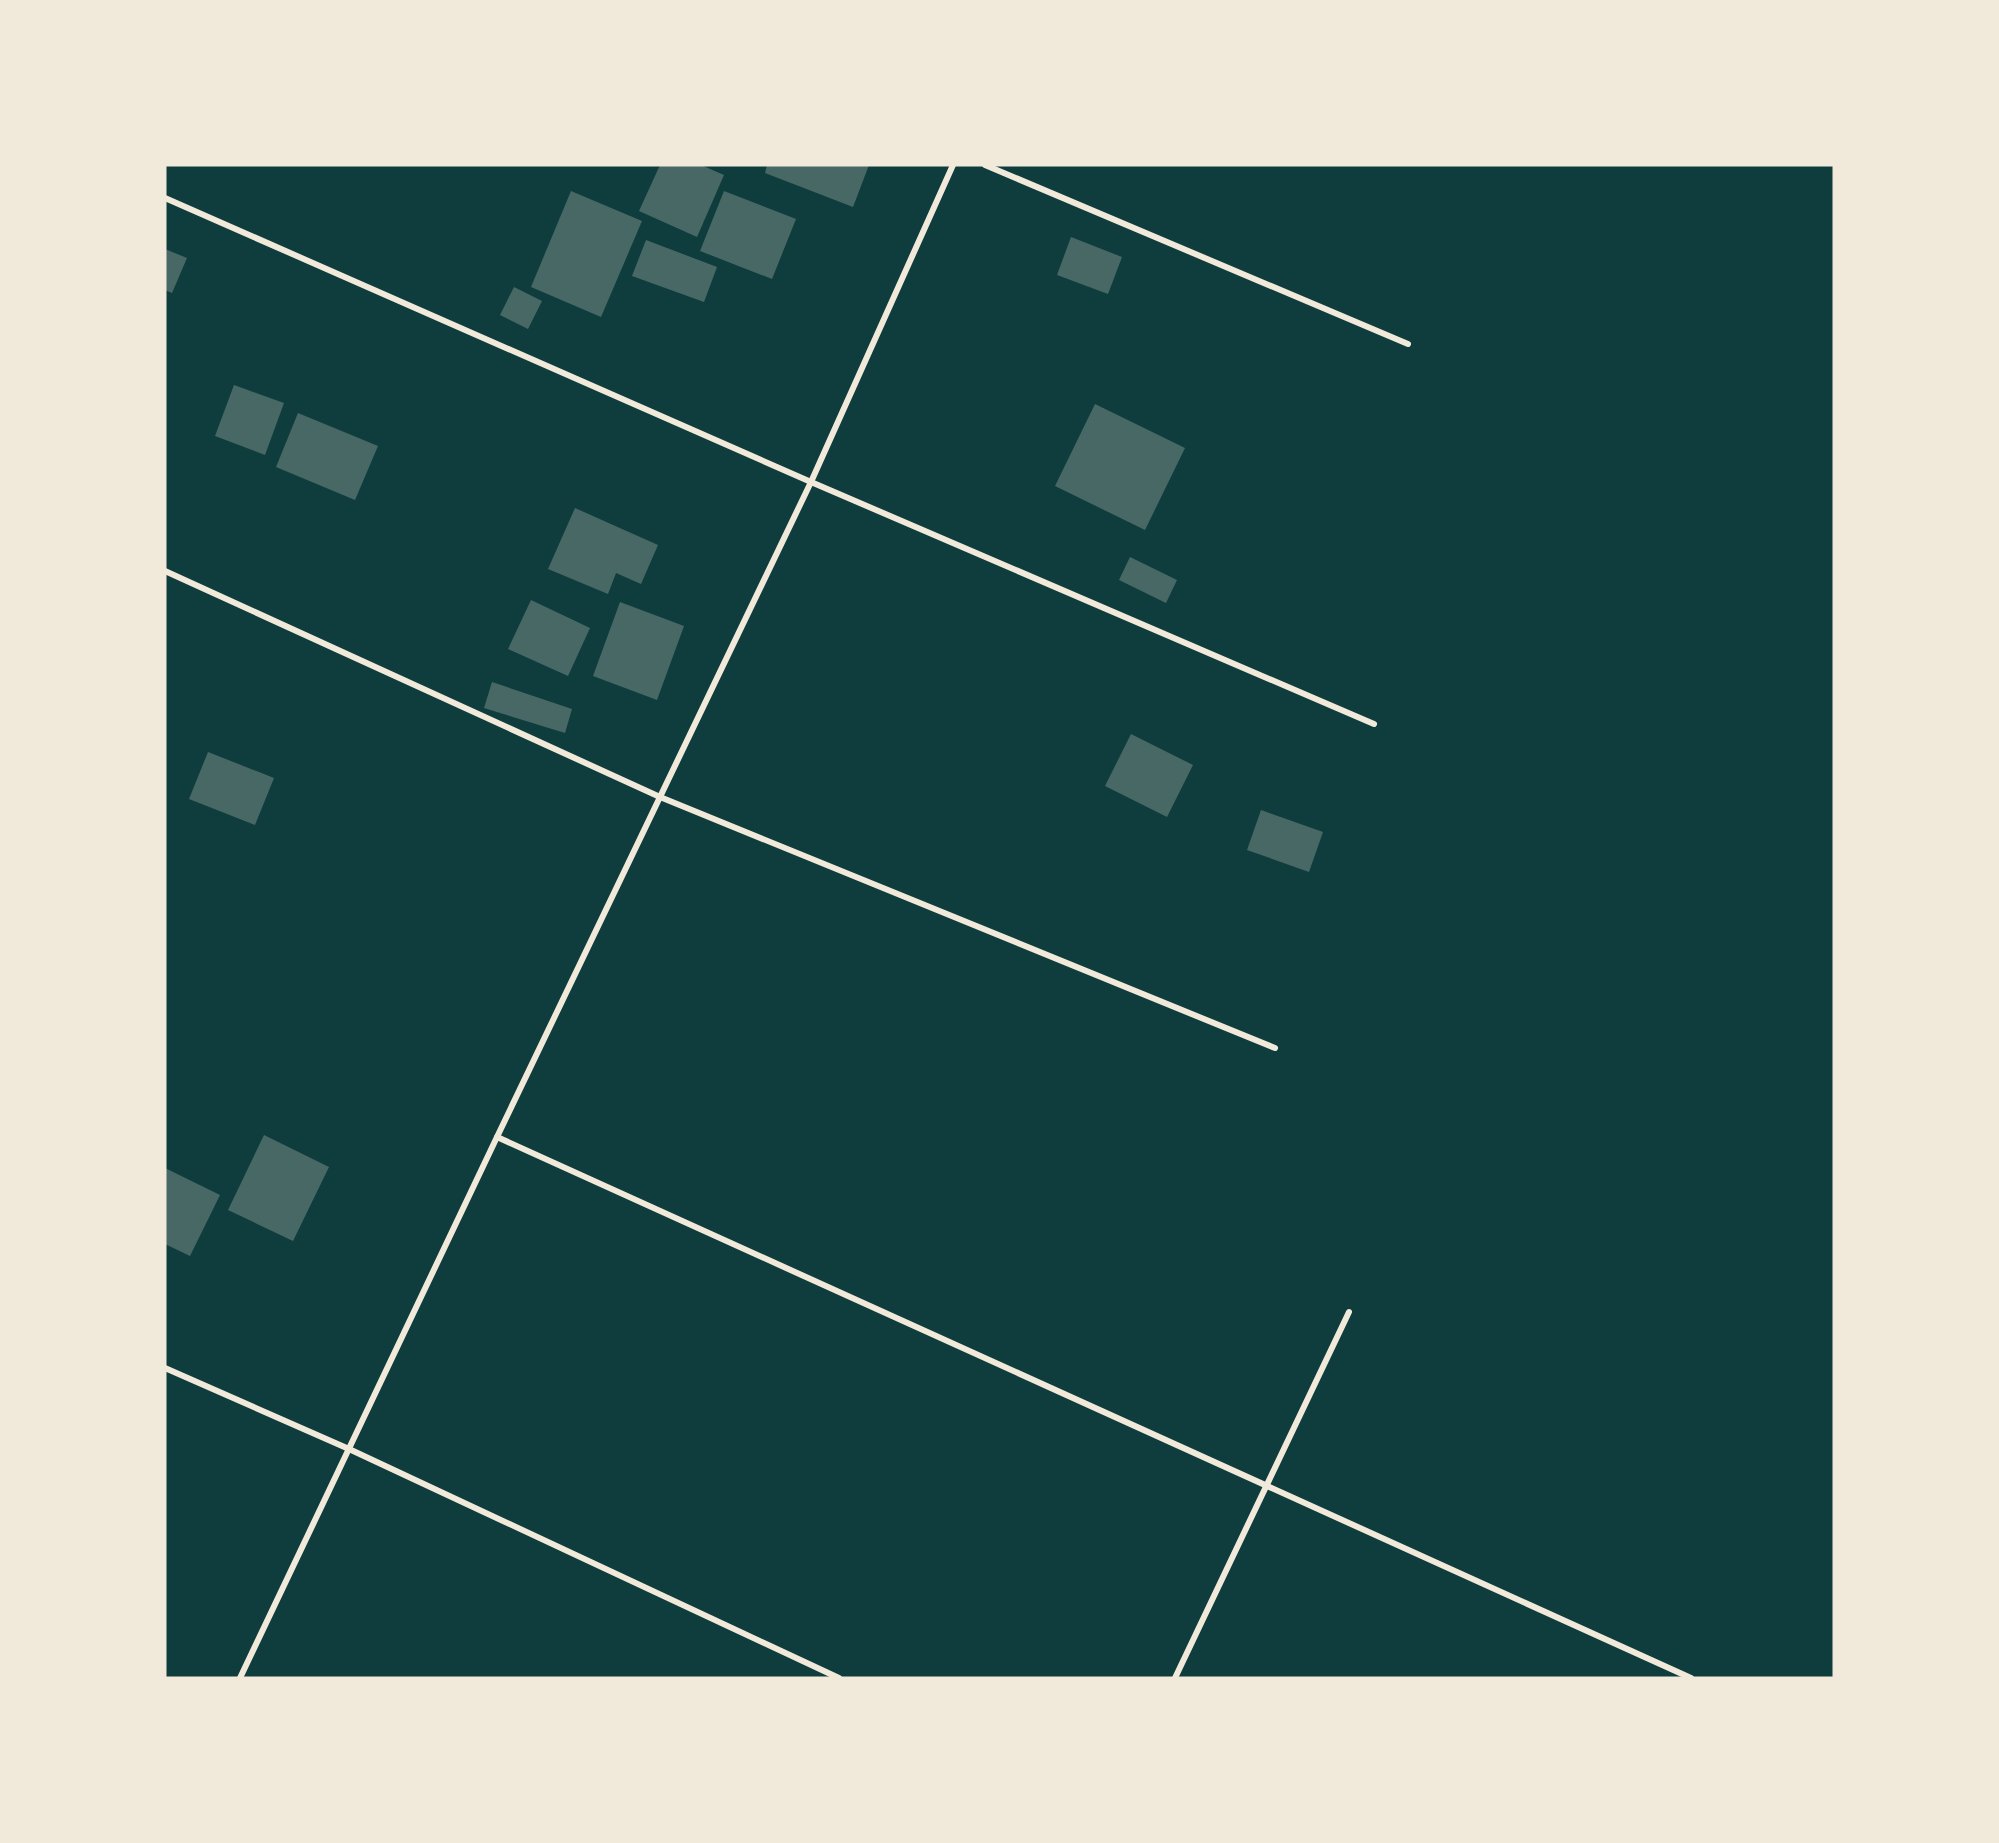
<svg xmlns="http://www.w3.org/2000/svg" width="1999" height="1843" font-family="'Asap Condensed',sans-serif">
  <style>
    .building { fill: #486865 }
    .lines { fill: none; stroke-linecap: round; stroke-linejoin: round }
    .minor { stroke: #f1e9da; stroke-width: 6 }
  </style>
  <rect width="100%" height="100%" fill="#0f3d3e"/>
  <g class="building">
    <path d="M 660,165 L 701,165 L 724,175 L 697,237 L 639,211 Z"/>
    <path d="M 767,165 L 869,165 L 853,207 L 765,173 Z"/>
    <path d="M 571,191 L 642,221 L 601,317 L 531,287 Z"/>
    <path d="M 724,191 L 796,219 L 772,279 L 700,251 Z"/>
    <path d="M 1071,237 L 1122,257 L 1108,294 L 1057,275 Z"/>
    <path d="M 646,240 L 717,267 L 704,302 L 632,276 Z"/>
    <path d="M 165,249 L 187,258 L 172,293 L 165,290 Z"/>
    <path d="M 514,287 L 542,301 L 528,329 L 500,315 Z"/>
    <path d="M 234,385 L 284,403 L 265,455 L 215,436 Z"/>
    <path d="M 1095,404 L 1185,448 L 1145,530 L 1055,486 Z"/>
    <path d="M 298,413 L 378,446 L 355,500 L 276,467 Z"/>
    <path d="M 575,508 L 658,545 L 641,584 L 616,573 L 608,594 L 548,569 Z"/>
    <path d="M 1130,557 L 1177,580 L 1166,603 L 1119,580 Z"/>
    <path d="M 531,600 L 590,628 L 568,676 L 508,649 Z"/>
    <path d="M 620,602 L 684,626 L 657,700 L 593,676 Z"/>
    <path d="M 492,682 L 572,709 L 565,733 L 484,708 Z"/>
    <path d="M 1131,734 L 1193,765 L 1167,817 L 1105,786 Z"/>
    <path d="M 208,752 L 274,778 L 255,825 L 189,799 Z"/>
    <path d="M 1261,810 L 1323,832 L 1309,872 L 1247,850 Z"/>
    <path d="M 264,1135 L 329,1167 L 293,1241 L 228,1210 Z"/>
    <path d="M 165,1168 L 220,1195 L 190,1256 L 165,1244 Z"/>
  </g>
  <g class="lines">
    <g class="minor">
      <path d="M 985,165 L 1408,344"/>
      <path d="M 165,198 L 811,482 L 1374,724"/>
      <path d="M 165,571 L 660,797 L 1275,1048"/>
      <path d="M 497,1137 L 1691,1678"/>
      <path d="M 165,1368 L 349,1449 L 839,1678"/>
      <path d="M 240,1678 L 497,1137 L 811,482 L 953,165"/>
      <path d="M 1175,1678 L 1349,1312"/>
    </g>
  </g>
  <rect width="1999" height="1843" fill="none" stroke="#f1e9da" stroke-width="333"/>
</svg>
